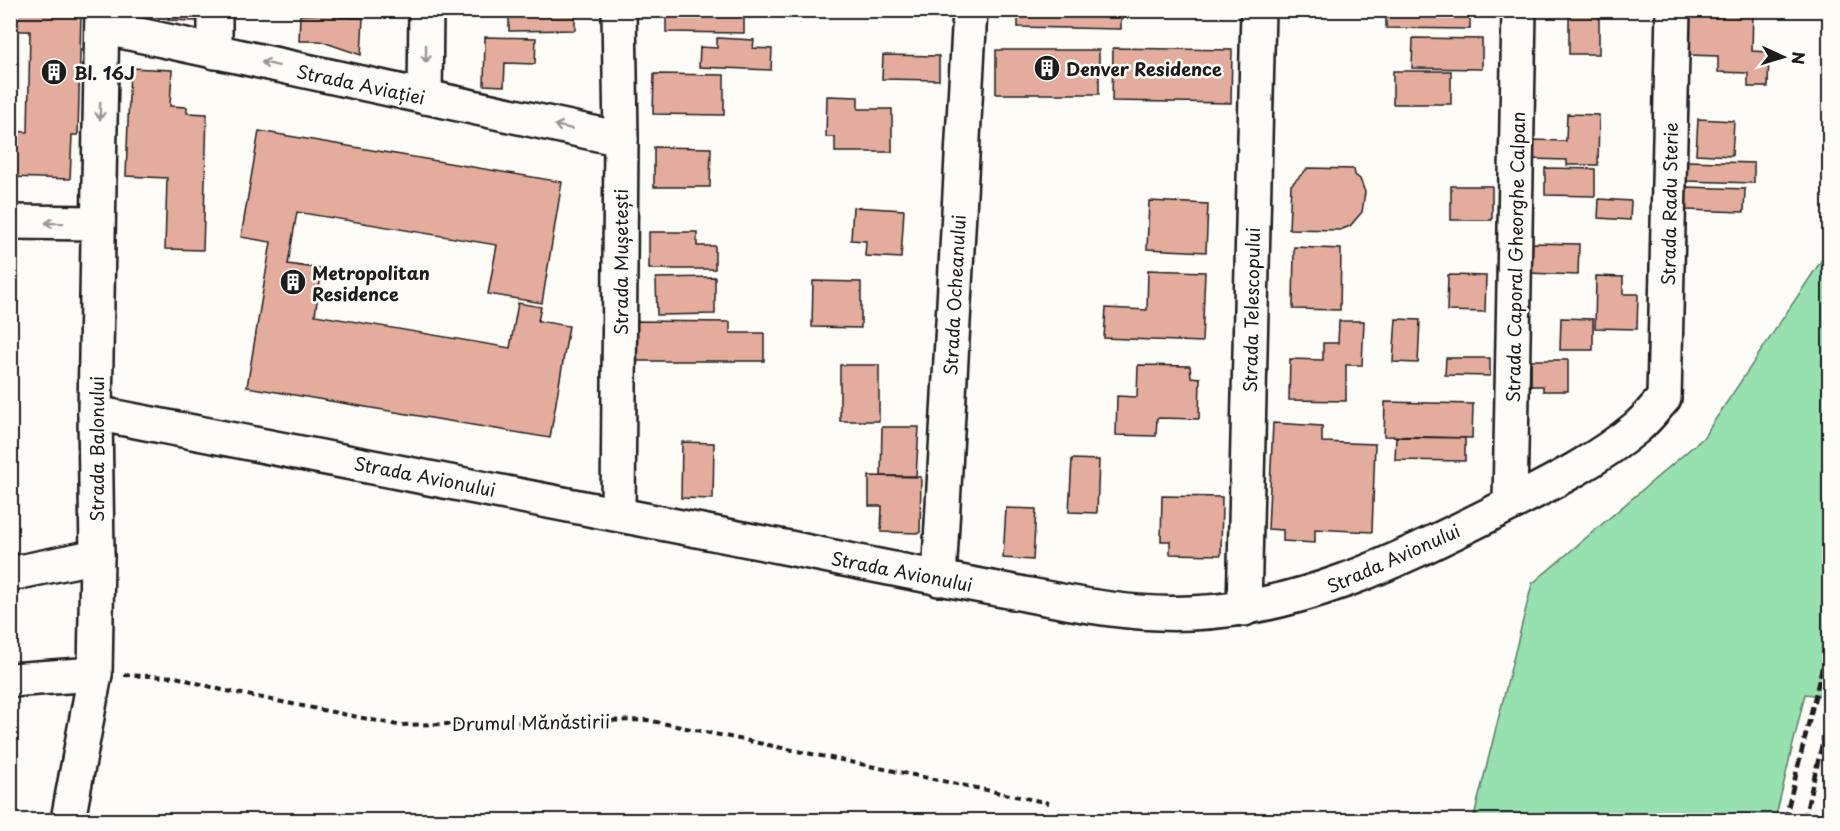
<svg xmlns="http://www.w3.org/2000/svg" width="1840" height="831" font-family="'Playpen Sans',sans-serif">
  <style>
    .green { fill: #97e0b0; stroke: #5a7e66; stroke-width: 1.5 }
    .building { fill: #e4ac9c; stroke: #1c1c1c; stroke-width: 1.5 }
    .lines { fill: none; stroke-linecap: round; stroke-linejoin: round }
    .minor-casing { stroke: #1c1c1c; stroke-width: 38 }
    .path { stroke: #1c1c1c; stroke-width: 4; stroke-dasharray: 6 4.5; stroke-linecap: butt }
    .minor { stroke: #fdfcf7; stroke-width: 33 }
    .rail { stroke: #1c1c1c; stroke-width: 4.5; stroke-dasharray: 9 4.5; stroke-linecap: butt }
    .oneway { stroke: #989794 }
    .labels { text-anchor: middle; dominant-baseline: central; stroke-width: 5; stroke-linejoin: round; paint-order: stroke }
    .poi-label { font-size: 18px; font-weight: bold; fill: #1c1c1c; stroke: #fdfcf7; text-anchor: start }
    .street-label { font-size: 18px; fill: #1c1c1c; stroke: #fdfcf7 }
  </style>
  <rect width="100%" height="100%" fill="#fdfcf7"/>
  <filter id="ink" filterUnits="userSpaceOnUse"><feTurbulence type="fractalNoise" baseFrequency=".0167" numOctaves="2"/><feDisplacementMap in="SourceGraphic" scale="12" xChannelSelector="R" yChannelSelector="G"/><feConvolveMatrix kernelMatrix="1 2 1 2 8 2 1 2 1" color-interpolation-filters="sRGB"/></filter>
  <g filter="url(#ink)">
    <path class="green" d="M 1829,249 L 1829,697 L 1805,694 L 1775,820 L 1473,820 L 1532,584 L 1703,438 Z"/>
    <g class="building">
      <path d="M 13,10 L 68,10 L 68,13 L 81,13 L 78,135 L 72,135 L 70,179 L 10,177 L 10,131 L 28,132 L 30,31 L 12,31 Z"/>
      <path d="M 140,10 L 195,10 L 195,21 L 168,20 L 169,15 L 140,14 Z"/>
      <path d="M 319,10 L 340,10 L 340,17 L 363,18 L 361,55 L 320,41 L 299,41 L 300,15 L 319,14 Z"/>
      <path d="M 509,10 L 575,10 L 575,30 L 509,31 Z"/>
      <path d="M 666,10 L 744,10 L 744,33 L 666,32 Z"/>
      <path d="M 1018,10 L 1121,10 L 1121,29 L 1018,27 Z"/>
      <path d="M 1386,10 L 1470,10 L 1470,29 L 1386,28 Z"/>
      <rect x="1569" y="10" width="30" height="44"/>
      <path d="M 1711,10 L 1753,10 L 1752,51 L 1769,52 L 1768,87 L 1748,87 L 1748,73 L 1718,72 L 1718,56 L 1687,55 L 1688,15 L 1711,16 Z"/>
      <path d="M 485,37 L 536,38 L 535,64 L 505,63 L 504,86 L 484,85 Z"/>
      <path d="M 717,38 L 754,40 L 753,48 L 772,49 L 771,70 L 699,67 L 700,47 L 717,48 Z"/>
      <path d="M 1413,38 L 1482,39 L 1482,69 L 1412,68 Z"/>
      <path d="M 1113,48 L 1232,50 L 1231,103 L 1112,101 Z"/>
      <rect x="996" y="50" width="103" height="44"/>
      <path d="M 883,55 L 939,56 L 939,80 L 882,79 Z"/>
      <path d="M 130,68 L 172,70 L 170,106 L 187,107 L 187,113 L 207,114 L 203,250 L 165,249 L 167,178 L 126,176 Z"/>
      <rect x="1393" y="71" width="58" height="33"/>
      <path d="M 654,74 L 724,75 L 724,115 L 653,114 Z"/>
      <path d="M 827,96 L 858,97 L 858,109 L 892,109 L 892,152 L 835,152 L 835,137 L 826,137 Z"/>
      <path d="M 1567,114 L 1599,115 L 1598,165 L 1567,165 L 1567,160 L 1531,159 L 1531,140 L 1566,141 Z"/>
      <path d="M 1698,119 L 1734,121 L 1732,156 L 1696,154 Z"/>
      <path d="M 259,131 L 562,182 L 542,303 L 488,294 L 497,245 L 297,212 L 288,264 L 322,269 L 315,315 L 510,348 L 518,303 L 541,307 L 538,321 L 569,326 L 550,438 L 247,387 L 271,242 L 241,237 Z"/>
      <path d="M 654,147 L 711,148 L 710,187 L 654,187 Z"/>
      <path d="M 1687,161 L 1754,163 L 1754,183 L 1686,181 Z"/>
      <path d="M 1308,168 L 1354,169 L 1355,175 L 1360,179 L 1365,192 L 1362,212 L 1350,226 L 1340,230 L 1289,229 L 1291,185 Z"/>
      <path d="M 1545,168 L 1595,169 L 1595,196 L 1545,195 Z"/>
      <rect x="1451" y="186" width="41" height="34"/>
      <path d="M 1686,187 L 1745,189 L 1744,212 L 1685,210 Z"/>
      <path d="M 1599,199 L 1631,201 L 1630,220 L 1598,218 Z"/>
      <path d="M 1149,201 L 1208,204 L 1206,252 L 1147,249 Z"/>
      <path d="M 853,207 L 904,210 L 901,258 L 865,256 L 866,241 L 851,240 Z"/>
      <path d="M 649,232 L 697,232 L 697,246 L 715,246 L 715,269 L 649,269 Z"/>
      <path d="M 1530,243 L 1579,244 L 1578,275 L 1528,273 Z"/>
      <path d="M 1294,247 L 1341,249 L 1340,310 L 1293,309 Z"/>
      <path d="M 1148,270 L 1205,272 L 1202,342 L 1104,338 L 1106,308 L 1147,310 Z"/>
      <path d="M 1448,275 L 1486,276 L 1485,312 L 1447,311 Z"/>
      <path d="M 1596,276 L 1623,277 L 1623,294 L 1638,294 L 1637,329 L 1595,328 Z"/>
      <path d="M 715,277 L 715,314 L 657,315 L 656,278 Z"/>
      <path d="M 813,281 L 861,282 L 861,328 L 812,327 Z"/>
      <path d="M 1561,318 L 1593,319 L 1593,350 L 1560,350 Z"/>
      <path d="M 1396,319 L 1420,320 L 1418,363 L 1393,362 Z"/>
      <path d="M 635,321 L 730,322 L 730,333 L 764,333 L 764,361 L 634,361 Z"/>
      <path d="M 1339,321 L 1364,321 L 1362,365 L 1346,365 L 1346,401 L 1289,400 L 1290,359 L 1323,360 L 1323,343 L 1338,343 Z"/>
      <path d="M 1446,358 L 1490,358 L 1490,376 L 1445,375 Z"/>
      <path d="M 1531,360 L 1568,360 L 1568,391 L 1543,391 L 1543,386 L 1531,386 Z"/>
      <rect x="840" y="365" width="39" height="56"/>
      <path d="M 1138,365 L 1190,366 L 1191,377 L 1200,378 L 1199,419 L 1157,418 L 1156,436 L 1116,435 L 1117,396 L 1137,397 Z"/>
      <path d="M 1385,402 L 1473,404 L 1472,438 L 1384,436 Z"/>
      <path d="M 1273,423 L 1322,426 L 1322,442 L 1375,444 L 1372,532 L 1315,529 L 1315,543 L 1283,541 L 1283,530 L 1268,529 Z"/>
      <path d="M 882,427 L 919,427 L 916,476 L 881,476 Z"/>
      <path d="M 1396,437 L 1465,438 L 1465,461 L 1395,460 Z"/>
      <path d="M 682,442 L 714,443 L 713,499 L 681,498 Z"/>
      <path d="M 1072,459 L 1099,460 L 1097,513 L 1069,512 Z"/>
      <path d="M 869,476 L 921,477 L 920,533 L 881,532 L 882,506 L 869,506 Z"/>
      <path d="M 1162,496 L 1222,497 L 1221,555 L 1170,554 L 1170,541 L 1161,541 Z"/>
      <path d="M 1006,508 L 1036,509 L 1033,560 L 1003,558 Z"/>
    </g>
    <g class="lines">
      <defs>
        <g id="minor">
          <path d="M 102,27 L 621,139"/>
          <path d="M 215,52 L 215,10"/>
          <path d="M 425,97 L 426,10"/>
          <path d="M 10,222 L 98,223"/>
          <path d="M 95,413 C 325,457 555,501 784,547 C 863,563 941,579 1019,593 C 1076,604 1133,616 1191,613 C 1298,609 1393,563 1487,516 C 1537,490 1593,464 1636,428 C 1647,419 1655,408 1664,398 L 1673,10"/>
          <path d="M 1510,504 L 1519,10"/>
          <path d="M 618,514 L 621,139 L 619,10"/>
          <path d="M 10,574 L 97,556"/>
          <path d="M 939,579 L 970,10"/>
          <path d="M 1244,609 L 1258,10"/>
          <path d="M 10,680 L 95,674"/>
          <path d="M 68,820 L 95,674 L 97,556 L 95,413 L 102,10"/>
        </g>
      </defs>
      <use href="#minor" class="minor-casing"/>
      <path class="path" d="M 124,675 L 176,677 L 222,690 L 398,725 L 647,720 L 1049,803"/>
      <use href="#minor" class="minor"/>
      <g class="rail">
        <path d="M 1785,820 L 1830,635"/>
        <path d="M 1804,820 L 1830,711"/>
      </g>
    </g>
    <defs><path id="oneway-shaft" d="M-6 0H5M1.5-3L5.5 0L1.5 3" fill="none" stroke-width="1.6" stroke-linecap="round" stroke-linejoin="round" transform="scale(1.5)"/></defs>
    <g class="oneway">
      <use href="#oneway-shaft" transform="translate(426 54) rotate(90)"/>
      <use href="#oneway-shaft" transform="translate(270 64) rotate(-168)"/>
      <use href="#oneway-shaft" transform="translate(100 111) rotate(91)"/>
      <use href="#oneway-shaft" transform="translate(563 127) rotate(-168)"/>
      <use href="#oneway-shaft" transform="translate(54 223) rotate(-179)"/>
    </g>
  </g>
  <defs>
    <symbol id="building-disc" viewBox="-11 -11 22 22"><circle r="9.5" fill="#1c1c1c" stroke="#fdfcf7"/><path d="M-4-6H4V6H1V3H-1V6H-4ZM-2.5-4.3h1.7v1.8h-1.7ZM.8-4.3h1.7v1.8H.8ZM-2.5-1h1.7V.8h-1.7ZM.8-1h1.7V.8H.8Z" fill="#fff"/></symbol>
  </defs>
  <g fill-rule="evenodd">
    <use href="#building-disc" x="1032" y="53" width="30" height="30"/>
    <use href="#building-disc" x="39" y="57" width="30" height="30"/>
    <use href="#building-disc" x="278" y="267" width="30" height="30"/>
  </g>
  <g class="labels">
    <g class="poi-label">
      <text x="1066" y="68">Denver Residence</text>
      <text x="74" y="72">Bl. 16J</text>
      <text x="312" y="272">Metropolitan<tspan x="312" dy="21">Residence</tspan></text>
    </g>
    <g class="street-label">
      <text transform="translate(361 84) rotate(12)">Strada Aviației</text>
      <text transform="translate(1669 204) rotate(-89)">Strada Radu Sterie</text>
      <text transform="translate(1515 257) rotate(-89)">Strada Caporal Gheorghe Calpan</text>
      <text transform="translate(620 262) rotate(-90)">Strada Mușetești</text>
      <text transform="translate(954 295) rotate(-87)">Strada Ocheanului</text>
      <text transform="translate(1251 310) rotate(-89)">Strada Telescopului</text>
      <text transform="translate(96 449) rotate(-90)">Strada Balonului</text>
      <text transform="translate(425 476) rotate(11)">Strada Avionului</text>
      <text transform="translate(1393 558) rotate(-24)">Strada Avionului</text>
      <text transform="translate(902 571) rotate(11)">Strada Avionului</text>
      <text transform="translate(531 722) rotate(-1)">Drumul Mănăstirii</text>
    </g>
  </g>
  <rect width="1840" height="831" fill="none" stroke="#fdfcf7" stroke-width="36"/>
  <rect x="18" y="18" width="1804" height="795" fill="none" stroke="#1c1c1c" stroke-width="2" filter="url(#ink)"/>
  <g transform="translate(1783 57) rotate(94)" stroke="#fdfcf7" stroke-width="4.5" paint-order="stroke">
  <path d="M0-4.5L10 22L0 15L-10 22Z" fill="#1c1c1c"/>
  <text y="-9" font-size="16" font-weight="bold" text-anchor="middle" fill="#1c1c1c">N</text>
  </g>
</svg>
